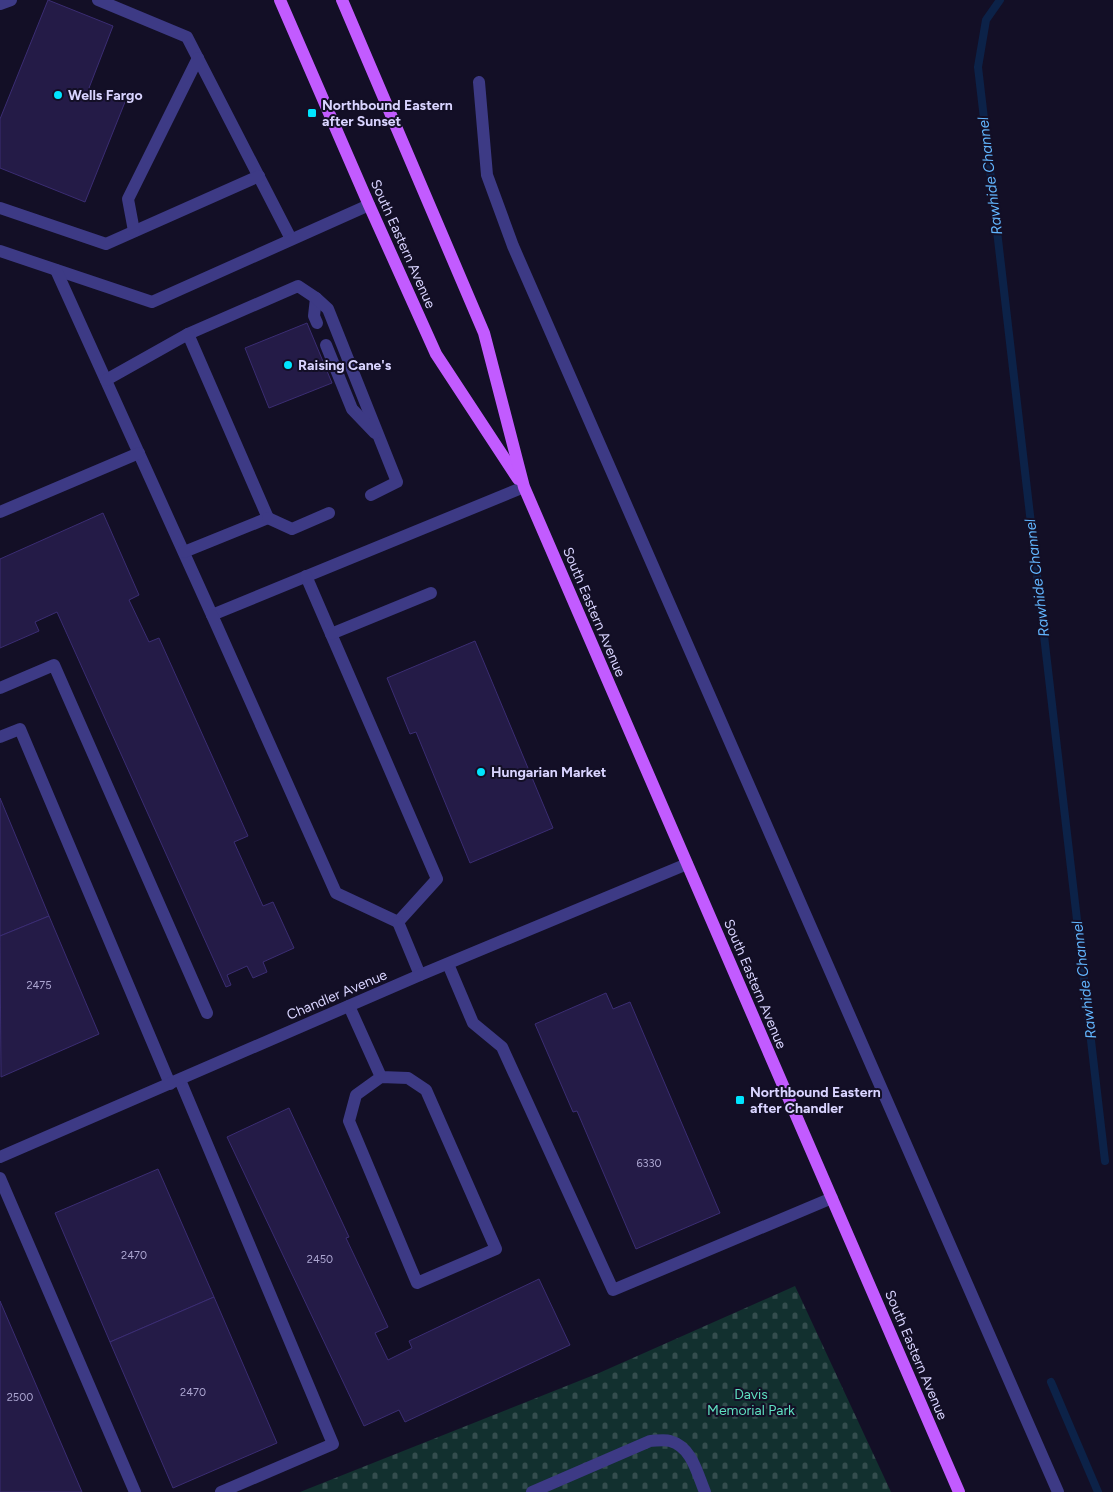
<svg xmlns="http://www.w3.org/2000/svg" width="1113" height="1492" font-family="Figtree,sans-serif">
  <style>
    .cemetery { fill: url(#cemetery-stones) }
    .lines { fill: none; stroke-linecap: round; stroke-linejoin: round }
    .stream { stroke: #0c2248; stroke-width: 8 }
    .building { fill: #241b47; stroke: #3b2d73 }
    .lane { stroke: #3d3a85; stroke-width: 12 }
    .street { stroke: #3d3a85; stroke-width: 12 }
    .primary { stroke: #c25bff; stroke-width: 12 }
    .poi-dot { fill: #00e5ff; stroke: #130f26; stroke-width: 2 }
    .labels { text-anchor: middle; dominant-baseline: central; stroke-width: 4; stroke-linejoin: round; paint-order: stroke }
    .number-label { font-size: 11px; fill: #aca6d1 }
    .poi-label { font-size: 14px; font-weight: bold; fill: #d9d4ff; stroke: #130f26; text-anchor: start }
    .street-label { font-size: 14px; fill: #d9d4ff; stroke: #130f26 }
    .park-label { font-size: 14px; fill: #5fe0c0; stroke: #130f26 }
    .water-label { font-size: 15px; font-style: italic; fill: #62b6ff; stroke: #130f26 }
  </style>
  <defs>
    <pattern id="cemetery-stones" width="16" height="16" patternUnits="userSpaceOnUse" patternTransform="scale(1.25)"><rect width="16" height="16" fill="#12302f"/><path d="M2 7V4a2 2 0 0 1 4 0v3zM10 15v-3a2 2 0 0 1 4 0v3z" fill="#344d4e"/></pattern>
  </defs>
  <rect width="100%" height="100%" fill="#130f26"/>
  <path class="cemetery" d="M 795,1286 L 891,1492 L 300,1492 L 599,1373 Z"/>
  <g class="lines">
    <g class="stream">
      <path d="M 1000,0 L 986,20 L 978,67 L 1105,1161"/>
      <path d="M 1051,1382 L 1098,1492"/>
    </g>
  </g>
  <g class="building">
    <path d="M 48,0 L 113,26 L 89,88 L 125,102 L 85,202 L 0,168 L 0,119 Z"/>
    <path d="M 307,323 L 332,383 L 269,408 L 245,348 Z"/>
    <path d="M 103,513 L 139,595 L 129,600 L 149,642 L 159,638 L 248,836 L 234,842 L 263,906 L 273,902 L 294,948 L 263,962 L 267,972 L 253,978 L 247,966 L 227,975 L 231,985 L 226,987 L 57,612 L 35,622 L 39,631 L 0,648 L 0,559 Z"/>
    <path d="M 475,641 L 553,828 L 470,863 L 416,732 L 410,734 L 387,678 Z"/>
    <path d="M 0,798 L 49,916 L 0,936 Z"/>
    <path d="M 49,916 L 99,1034 L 1,1077 L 0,936 Z"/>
    <path d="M 606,993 L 613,1009 L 630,1002 L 720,1213 L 636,1249 L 577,1111 L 573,1112 L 535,1024 Z"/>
    <path d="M 289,1108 L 349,1237 L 346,1238 L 388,1327 L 375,1333 L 388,1360 L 412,1348 L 409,1341 L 539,1279 L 570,1345 L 405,1422 L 399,1410 L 364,1426 L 227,1137 Z"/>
    <path d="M 158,1169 L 214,1297 L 110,1342 L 55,1213 Z"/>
    <path d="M 214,1297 L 277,1443 L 173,1488 L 110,1342 Z"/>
    <path d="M 0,1301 L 82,1492 L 0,1492 Z"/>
  </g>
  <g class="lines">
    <g class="lane">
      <path d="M 98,0 L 187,37 L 291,239"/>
      <path d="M 0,4 L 11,0"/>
      <path d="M 479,82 L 487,175 L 513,246 L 1058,1492"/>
      <path d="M 0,208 L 106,244 L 259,176"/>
      <path d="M 134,231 L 128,199 L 198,58"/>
      <path d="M 0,251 L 152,302 L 369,205"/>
      <path d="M 56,270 L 212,615 L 524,487"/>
      <path d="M 316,298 L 314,316 L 317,323"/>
      <path d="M 188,334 L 298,286 L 316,298 L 328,309 L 397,482 L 371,495"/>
      <path d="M 326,345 L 352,409 L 375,433"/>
      <path d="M 106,380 L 188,334 L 268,518 L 184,552"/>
      <path d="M 0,512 L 139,453"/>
      <path d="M 268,518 L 292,529 L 329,513"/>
      <path d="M 212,615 L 336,893 L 398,922 L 437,879 L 306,576"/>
      <path d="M 331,634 L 431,593"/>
      <path d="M 0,688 L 54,665 L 207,1013"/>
      <path d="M 0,737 L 20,729 L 170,1084"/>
      <path d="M 398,922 L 420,975"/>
      <path d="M 448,964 L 473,1023 L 502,1047 L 613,1290 L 832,1198"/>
      <path d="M 349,1006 L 381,1077 L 408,1078 L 426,1090 L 496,1249 L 417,1283 L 349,1121 L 356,1095 L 381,1077"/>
      <path d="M 180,1080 L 333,1444 L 221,1492"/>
      <path d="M 0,1178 L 135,1492"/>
      <path d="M 532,1492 L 650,1441 C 656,1441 664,1439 670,1441 C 692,1447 697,1473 705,1492"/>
    </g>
    <path class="street" d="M 0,1157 L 420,975 L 687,864"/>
    <g class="primary">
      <path d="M 280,0 L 369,205 L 436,354 L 518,479"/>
      <path d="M 342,0 L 484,333 L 524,487 L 959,1492"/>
    </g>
  </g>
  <g class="poi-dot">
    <circle cx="58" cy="95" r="5"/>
    <rect x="307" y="108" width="10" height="10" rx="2.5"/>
    <circle cx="288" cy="365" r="5"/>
    <circle cx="481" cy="772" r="5"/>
    <rect x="735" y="1095" width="10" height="10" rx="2.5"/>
  </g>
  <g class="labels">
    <g class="number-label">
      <text x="39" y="985">2475</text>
      <text x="649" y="1163">6330</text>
      <text x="134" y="1255">2470</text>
      <text x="320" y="1259">2450</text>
      <text x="193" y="1392">2470</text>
      <text x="20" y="1397">2500</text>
    </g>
    <g class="poi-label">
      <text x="68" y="95">Wells Fargo</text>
      <text x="322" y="105">Northbound Eastern<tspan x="322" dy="16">after Sunset</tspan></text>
      <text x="298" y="365">Raising Cane's</text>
      <text x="491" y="772">Hungarian Market</text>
      <text x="750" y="1092">Northbound Eastern<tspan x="750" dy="16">after Chandler</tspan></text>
    </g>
    <g class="street-label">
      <text transform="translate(403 244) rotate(66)">South Eastern Avenue</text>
      <text transform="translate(594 612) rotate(67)">South Eastern Avenue</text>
      <text transform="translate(755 984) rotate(67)">South Eastern Avenue</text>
      <text transform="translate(337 995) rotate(-23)">Chandler Avenue</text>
      <text transform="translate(916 1355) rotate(67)">South Eastern Avenue</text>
    </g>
    <g class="park-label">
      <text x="751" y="1394">Davis<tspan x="751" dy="16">Memorial Park</tspan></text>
    </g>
    <g class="water-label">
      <text transform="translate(990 176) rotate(-97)">Rawhide Channel</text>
      <text transform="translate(1037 578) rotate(-97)">Rawhide Channel</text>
      <text transform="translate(1084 980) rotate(-97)">Rawhide Channel</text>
    </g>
  </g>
</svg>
